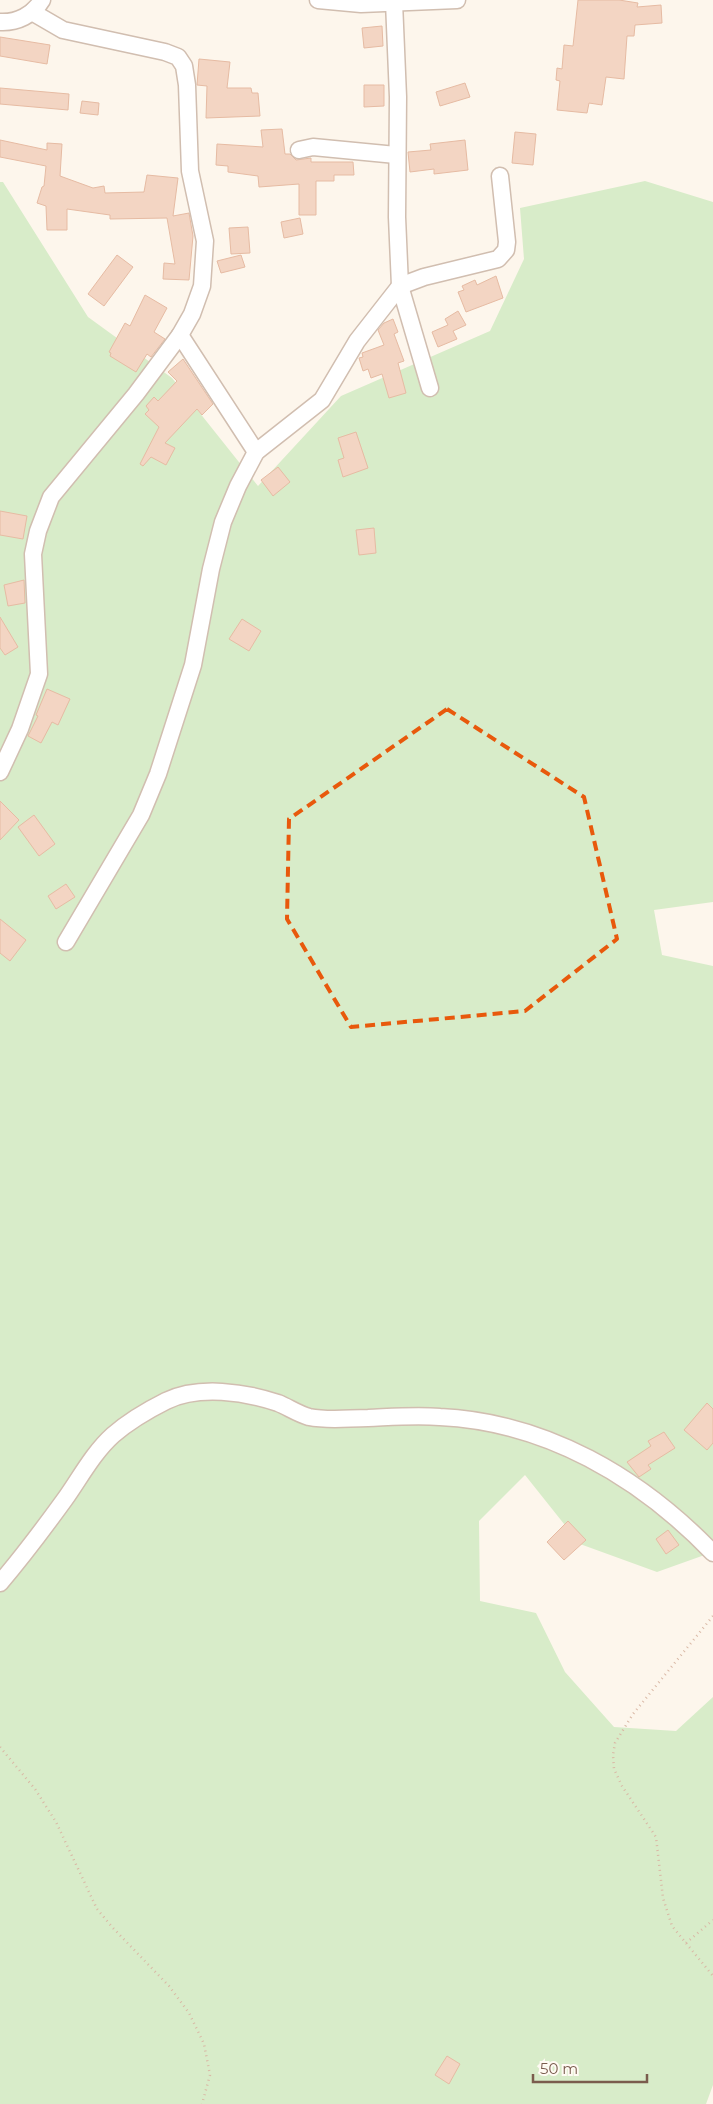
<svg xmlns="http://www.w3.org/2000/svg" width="713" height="2104" font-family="Montserrat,sans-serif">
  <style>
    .green { fill: #d8ecc9 }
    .building { fill: #f3d5c3; stroke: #e6bba3 }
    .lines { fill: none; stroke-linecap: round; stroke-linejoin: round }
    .street-casing { stroke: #d1beb0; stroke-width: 19 }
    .path { stroke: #d9b8a5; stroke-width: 2.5; stroke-dasharray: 1 4; stroke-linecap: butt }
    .street { stroke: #fff; stroke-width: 16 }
    .marked { fill: none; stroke: #e8590c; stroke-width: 4; stroke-dasharray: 10 6; stroke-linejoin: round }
  </style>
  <rect width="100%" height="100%" fill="#fdf6ec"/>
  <path class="green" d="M 645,181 L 713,202 L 713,902 L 654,910 L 662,955 L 713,966 L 713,1552 L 657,1572 L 580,1544 L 525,1475 L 479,1521 L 480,1601 L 536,1613 L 565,1672 L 614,1727 L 676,1731 L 713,1697 L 713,2085 L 706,2104 L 0,2104 L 0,182 L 3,182 L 88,317 L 172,378 L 258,486 L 341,396 L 490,331 L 524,259 L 520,208 Z"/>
  <g class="building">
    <path d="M 578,0 L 619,0 L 638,3 L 637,7 L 661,5 L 662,23 L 635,25 L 634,36 L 627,36 L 624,79 L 606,77 L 602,105 L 589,103 L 587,113 L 557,110 L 560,81 L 556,80 L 557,68 L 562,69 L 564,45 L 573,46 Z"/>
    <path d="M 382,26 L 383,46 L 364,48 L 362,28 Z"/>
    <path d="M 0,37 L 50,45 L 47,64 L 0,56 Z"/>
    <path d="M 199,59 L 230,62 L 227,88 L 251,88 L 252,93 L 258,93 L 260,116 L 206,118 L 207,86 L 197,85 Z"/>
    <path d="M 465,83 L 470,97 L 440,106 L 436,92 Z"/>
    <path d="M 364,85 L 384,85 L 384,106 L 364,107 Z"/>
    <path d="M 0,88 L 69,94 L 68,110 L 0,104 Z"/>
    <path d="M 82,101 L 99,103 L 98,115 L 80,113 Z"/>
    <path d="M 282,129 L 285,154 L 290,154 L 296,160 L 311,158 L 311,162 L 353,162 L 354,175 L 334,175 L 334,181 L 316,181 L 316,215 L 299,215 L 299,184 L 259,187 L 258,176 L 228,172 L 228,166 L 216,165 L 217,144 L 263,147 L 261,130 Z"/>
    <path d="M 515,132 L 536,134 L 533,165 L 512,163 Z"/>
    <path d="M 0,140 L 47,150 L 47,143 L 62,144 L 60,176 L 93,188 L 104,186 L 105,193 L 144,192 L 147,175 L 178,178 L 173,216 L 189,213 L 193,236 L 189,280 L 163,279 L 164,263 L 175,264 L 167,218 L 110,219 L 110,215 L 67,209 L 67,230 L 47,230 L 46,206 L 37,203 L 42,187 L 44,186 L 46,166 L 0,157 Z"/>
    <path d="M 465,140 L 468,170 L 434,174 L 434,169 L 410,172 L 408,152 L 431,150 L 430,144 Z"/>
    <path d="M 300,218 L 303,234 L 284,238 L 281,222 Z"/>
    <path d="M 248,227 L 250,253 L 231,254 L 229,228 Z"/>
    <path d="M 117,255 L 133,267 L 104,306 L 88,294 Z"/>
    <path d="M 241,255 L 245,267 L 221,273 L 217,261 Z"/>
    <path d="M 496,276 L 503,298 L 466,312 L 458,292 L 464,290 L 462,286 L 475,280 L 477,285 Z"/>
    <path d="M 145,295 L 167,308 L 154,332 L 165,339 L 151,357 L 147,354 L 136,372 L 110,356 L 111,353 L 109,352 L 125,323 L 130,326 Z"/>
    <path d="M 458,311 L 466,325 L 453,331 L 457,339 L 438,347 L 432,332 L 448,325 L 445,319 Z"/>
    <path d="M 393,319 L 398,332 L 394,334 L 404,361 L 398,363 L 406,393 L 389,398 L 382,374 L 371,378 L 368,369 L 363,371 L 359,358 L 363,357 L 362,353 L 384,345 L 378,330 L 384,323 Z"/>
    <path d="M 183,359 L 213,404 L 202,415 L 197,409 L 165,443 L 175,448 L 166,465 L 151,457 L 143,466 L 140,464 L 159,427 L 145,414 L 149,410 L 146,406 L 154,397 L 158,401 L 177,381 L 168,372 Z"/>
    <path d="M 356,432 L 368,468 L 343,477 L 338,460 L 344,458 L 338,438 Z"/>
    <path d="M 278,467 L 290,482 L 273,496 L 261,480 Z"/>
    <path d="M 0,511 L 27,516 L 23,539 L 0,535 Z"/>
    <path d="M 374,528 L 376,553 L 359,555 L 356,530 Z"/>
    <path d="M 24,580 L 25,603 L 8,606 L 4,585 Z"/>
    <path d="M 0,617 L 18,647 L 5,655 L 0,648 Z"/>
    <path d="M 242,619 L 261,631 L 249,651 L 229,639 Z"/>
    <path d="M 47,689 L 70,699 L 58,725 L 52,722 L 41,743 L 28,736 L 38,716 L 36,715 Z"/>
    <path d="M 0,801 L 19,820 L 0,840 Z"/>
    <path d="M 34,815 L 55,844 L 39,856 L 18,827 Z"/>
    <path d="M 66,884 L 75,897 L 56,909 L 48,896 Z"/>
    <path d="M 0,919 L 26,940 L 10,961 L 0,953 Z"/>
    <path d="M 707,1403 L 713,1409 L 713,1443 L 707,1450 L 684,1430 Z"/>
    <path d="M 664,1432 L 675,1448 L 648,1465 L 651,1469 L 639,1477 L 627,1462 L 651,1446 L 648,1441 Z"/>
    <path d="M 568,1521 L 586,1540 L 564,1560 L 547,1542 Z"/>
    <path d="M 668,1530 L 679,1545 L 666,1554 L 656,1539 Z"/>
    <path d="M 447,2056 L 460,2064 L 449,2084 L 435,2075 Z"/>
  </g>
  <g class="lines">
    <defs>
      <g id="street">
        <path d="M 318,0 L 361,4 L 457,0"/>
        <path d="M 394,2 L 398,97 L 397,217 L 400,286 L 430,388"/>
        <path d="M 0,22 C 17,23 33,15 42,0"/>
        <path d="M 299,150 L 313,147 L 396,155"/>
        <path d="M 180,335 L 256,452"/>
        <path d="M 0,772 L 20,729 L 39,674 L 33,554 L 38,531 L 51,497 L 136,394 L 180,335 L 192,314 L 202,286 L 205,241 L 190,171 L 187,85 L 184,66 L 178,57 L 165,52 L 63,30 L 32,12"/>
        <path d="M 66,942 L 141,815 L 158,774 L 193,665 L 211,569 L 223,522 L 238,486 L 256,452 L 322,400 L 357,341 L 400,286 L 424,277 L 498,259 L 506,250 L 507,242 L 500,176"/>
        <path d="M 0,1583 C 23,1556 44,1528 65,1499 C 80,1478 93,1453 113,1435 C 128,1422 148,1410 166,1401 C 199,1385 245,1392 278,1403 C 288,1407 298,1414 309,1417 C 329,1421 348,1418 368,1418 C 392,1417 416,1415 440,1417 C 546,1422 640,1477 713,1553"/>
      </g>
    </defs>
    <use href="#street" class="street-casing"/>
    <g class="path">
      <path d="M 713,1616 L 633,1714 L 615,1743 L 613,1755 L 614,1769 L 622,1786 L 656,1837 L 663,1898 L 672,1926 L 713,1976"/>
      <path d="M 0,1747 L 35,1789 L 56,1822 L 97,1909 L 113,1928 L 169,1986 L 189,2013 L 204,2044 L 210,2075 L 202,2104"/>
      <path d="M 686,1943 L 713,1920"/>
    </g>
    <use href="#street" class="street"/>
  </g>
  <path class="marked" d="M 447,709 L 584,797 L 617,939 L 525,1011 L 351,1027 L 287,919 L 289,819 Z"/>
  <path d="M533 2074v8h114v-8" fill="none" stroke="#7a5c4d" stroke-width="2.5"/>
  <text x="540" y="2074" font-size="15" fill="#7a5c4d" stroke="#fffaf3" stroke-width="4" paint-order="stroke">50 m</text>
</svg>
